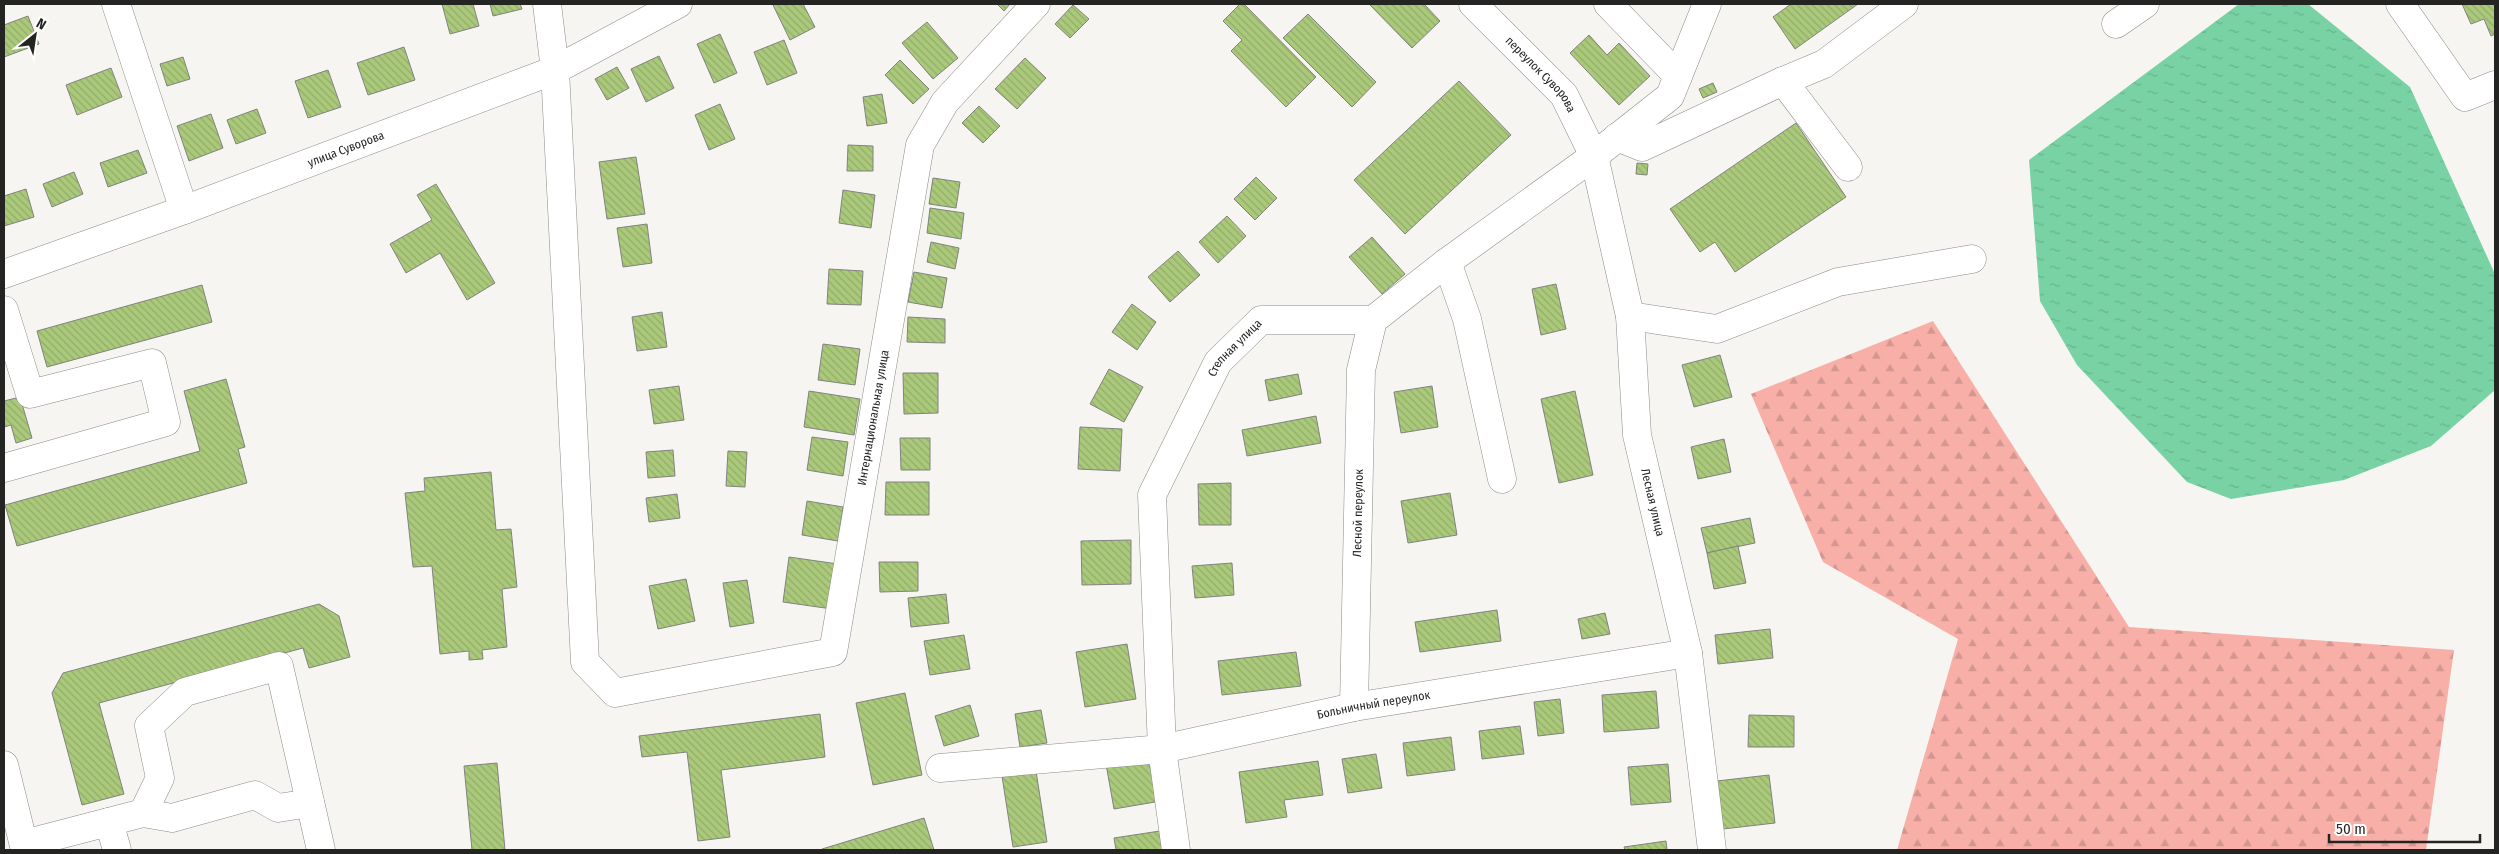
<svg xmlns="http://www.w3.org/2000/svg" width="2499" height="854" font-family="'Fira Sans Condensed',sans-serif">
  <style>
    .forest { fill: url(#forest-firs) }
    .water { fill: url(#water-ripples) }
    .building { fill: url(#building-back-hatch); stroke: #81837f }
    .lines { fill: none; stroke-linecap: round; stroke-linejoin: round }
    .minor-casing { stroke: #8c8b88; stroke-width: 29 }
    .minor { stroke: #fff; stroke-width: 28 }
    .labels { text-anchor: middle; dominant-baseline: central; stroke-width: 4.5; stroke-linejoin: round; paint-order: stroke }
    .street-label { font-size: 12px; fill: #242422; stroke: #fff }
  </style>
  <defs>
    <pattern id="forest-firs" width="22" height="20" patternUnits="userSpaceOnUse" patternTransform="scale(1.25)"><rect width="22" height="20" fill="#f8afa8"/><path d="M5 1l3.5 6h-7zM16 11l3.5 6h-7z" fill="#d49690"/></pattern>
    <pattern id="water-ripples" width="26" height="14" patternUnits="userSpaceOnUse" patternTransform="scale(1.25)"><rect width="26" height="14" fill="#78d2a4"/><path d="M2 4q2-2 4 0t4 0M15 11q2-2 4 0t4 0" fill="none" stroke="#68b48d"/></pattern>
    <pattern id="building-back-hatch" width="6" height="6" patternUnits="userSpaceOnUse" patternTransform="scale(1.25)"><rect width="6" height="6" fill="#aac97a"/><path d="M-1 5l2 2M0 0l6 6M5-1l2 2" fill="none" stroke="#92ac69"/></pattern>
  </defs>
  <rect width="100%" height="100%" fill="#f6f5f1"/>
  <path class="forest" d="M 1933,321 L 2129,627 L 2454,650 L 2426,850 L 1897,850 L 1958,639 L 1823,562 L 1751,394 Z"/>
  <path class="water" d="M 2239,4 L 2308,4 L 2410,87 L 2495,274 L 2495,390 L 2431,446 L 2344,480 L 2231,499 L 2187,482 L 2077,365 L 2040,301 L 2029,160 Z"/>
  <g class="building">
    <path d="M 442,4 L 473,4 L 479,26 L 450,34 Z"/>
    <path d="M 490,4 L 520,4 L 522,9 L 493,16 Z"/>
    <path d="M 776,4 L 803,4 L 815,27 L 790,40 L 773,5 Z"/>
    <path d="M 997,4 L 1010,4 L 1004,11 Z"/>
    <path d="M 1240,4 L 1244,4 L 1316,77 L 1286,107 L 1231,51 L 1242,40 L 1223,21 Z"/>
    <path d="M 1369,4 L 1424,4 L 1440,21 L 1412,48 Z"/>
    <path d="M 1791,4 L 1858,4 L 1795,49 L 1773,17 Z"/>
    <path d="M 2462,4 L 2495,4 L 2495,34 L 2491,36 L 2484,19 L 2471,24 Z"/>
    <path d="M 1073,5 L 1089,19 L 1070,38 L 1055,24 Z"/>
    <path d="M 1308,14 L 1376,82 L 1352,107 L 1283,38 Z"/>
    <path d="M 28,16 L 39,44 L 4,57 L 4,25 Z"/>
    <path d="M 927,22 L 958,58 L 933,79 L 902,43 Z"/>
    <path d="M 720,34 L 737,73 L 714,83 L 697,44 Z"/>
    <path d="M 1589,35 L 1607,55 L 1619,43 L 1650,76 L 1619,105 L 1570,53 Z"/>
    <path d="M 784,40 L 797,73 L 767,85 L 754,52 Z"/>
    <path d="M 404,47 L 415,80 L 368,95 L 357,63 Z"/>
    <path d="M 659,56 L 674,88 L 646,102 L 631,69 Z"/>
    <path d="M 183,57 L 190,79 L 167,86 L 160,64 Z"/>
    <path d="M 1025,58 L 1046,78 L 1017,109 L 995,89 Z"/>
    <path d="M 900,60 L 929,89 L 913,104 L 885,75 Z"/>
    <path d="M 617,67 L 629,88 L 607,100 L 595,79 Z"/>
    <path d="M 111,68 L 122,97 L 77,115 L 66,85 Z"/>
    <path d="M 328,70 L 341,107 L 308,118 L 295,81 Z"/>
    <path d="M 1459,81 L 1511,135 L 1405,234 L 1354,180 Z"/>
    <path d="M 1713,83 L 1717,92 L 1703,98 L 1699,89 Z"/>
    <path d="M 882,94 L 887,123 L 867,126 L 863,97 Z"/>
    <path d="M 720,104 L 735,139 L 709,150 L 695,115 Z"/>
    <path d="M 979,106 L 1000,126 L 983,143 L 962,123 Z"/>
    <path d="M 257,109 L 266,133 L 236,144 L 227,120 Z"/>
    <path d="M 211,114 L 223,148 L 189,161 L 177,126 Z"/>
    <path d="M 1796,123 L 1846,197 L 1735,272 L 1715,242 L 1700,252 L 1670,209 Z"/>
    <path d="M 848,145 L 873,146 L 873,171 L 847,171 Z"/>
    <path d="M 138,150 L 147,173 L 108,187 L 100,163 Z"/>
    <path d="M 636,157 L 645,214 L 607,219 L 599,162 Z"/>
    <path d="M 1637,163 L 1648,164 L 1647,175 L 1636,174 Z"/>
    <path d="M 74,172 L 83,194 L 52,207 L 43,184 Z"/>
    <path d="M 1256,177 L 1277,198 L 1255,220 L 1234,199 Z"/>
    <path d="M 933,178 L 960,182 L 956,208 L 929,204 Z"/>
    <path d="M 436,184 L 495,283 L 467,300 L 440,253 L 406,273 L 390,244 L 432,220 L 417,195 Z"/>
    <path d="M 26,189 L 34,217 L 4,226 L 4,196 Z"/>
    <path d="M 843,190 L 875,195 L 871,228 L 839,223 Z"/>
    <path d="M 930,208 L 964,213 L 961,239 L 927,233 Z"/>
    <path d="M 1227,216 L 1246,236 L 1218,263 L 1199,242 Z"/>
    <path d="M 647,224 L 652,263 L 623,267 L 617,228 Z"/>
    <path d="M 1372,237 L 1405,274 L 1382,294 L 1349,257 Z"/>
    <path d="M 931,242 L 959,248 L 955,269 L 927,262 Z"/>
    <path d="M 1178,251 L 1200,275 L 1170,302 L 1148,277 Z"/>
    <path d="M 829,269 L 863,271 L 861,305 L 827,304 Z"/>
    <path d="M 914,272 L 947,278 L 942,308 L 908,302 Z"/>
    <path d="M 1556,284 L 1566,329 L 1541,335 L 1532,289 Z"/>
    <path d="M 202,285 L 212,322 L 47,367 L 37,331 Z"/>
    <path d="M 1132,304 L 1156,322 L 1137,350 L 1112,332 Z"/>
    <path d="M 662,312 L 667,347 L 637,351 L 632,317 Z"/>
    <path d="M 908,317 L 945,319 L 945,343 L 907,342 Z"/>
    <path d="M 823,344 L 860,349 L 855,385 L 818,380 Z"/>
    <path d="M 1720,355 L 1732,397 L 1694,407 L 1682,365 Z"/>
    <path d="M 1109,369 L 1143,387 L 1124,422 L 1090,404 Z"/>
    <path d="M 903,373 L 938,373 L 938,413 L 904,414 Z"/>
    <path d="M 1298,374 L 1302,394 L 1269,401 L 1265,380 Z"/>
    <path d="M 226,379 L 245,447 L 238,449 L 247,483 L 17,546 L 5,505 L 200,451 L 184,391 Z"/>
    <path d="M 679,386 L 684,420 L 654,424 L 649,390 Z"/>
    <path d="M 1432,386 L 1438,427 L 1401,433 L 1394,392 Z"/>
    <path d="M 809,391 L 860,399 L 854,435 L 804,427 Z"/>
    <path d="M 1575,391 L 1593,475 L 1559,483 L 1541,399 Z"/>
    <path d="M 20,397 L 32,438 L 16,443 L 11,425 L 4,427 L 4,401 Z"/>
    <path d="M 1316,416 L 1321,443 L 1247,456 L 1242,430 Z"/>
    <path d="M 1080,427 L 1122,429 L 1120,471 L 1078,469 Z"/>
    <path d="M 812,437 L 848,442 L 843,476 L 807,470 Z"/>
    <path d="M 900,438 L 930,438 L 930,470 L 901,470 Z"/>
    <path d="M 1724,439 L 1731,472 L 1698,479 L 1691,447 Z"/>
    <path d="M 673,450 L 675,476 L 648,478 L 646,452 Z"/>
    <path d="M 728,451 L 747,452 L 745,487 L 726,486 Z"/>
    <path d="M 491,472 L 496,530 L 511,529 L 517,587 L 502,589 L 507,647 L 482,650 L 483,659 L 469,660 L 469,651 L 440,654 L 432,566 L 413,567 L 405,493 L 425,491 L 424,478 Z"/>
    <path d="M 886,482 L 929,482 L 929,515 L 885,515 Z"/>
    <path d="M 1231,483 L 1231,525 L 1199,525 L 1198,484 Z"/>
    <path d="M 1450,493 L 1457,535 L 1408,543 L 1401,501 Z"/>
    <path d="M 677,494 L 680,518 L 649,522 L 646,498 Z"/>
    <path d="M 807,501 L 843,507 L 838,541 L 802,535 Z"/>
    <path d="M 1750,518 L 1755,543 L 1707,553 L 1701,528 Z"/>
    <path d="M 1131,540 L 1131,584 L 1082,585 L 1081,541 Z"/>
    <path d="M 1738,546 L 1746,583 L 1714,589 L 1707,553 Z"/>
    <path d="M 789,557 L 838,564 L 832,609 L 783,602 Z"/>
    <path d="M 879,562 L 918,562 L 918,591 L 880,592 Z"/>
    <path d="M 1232,563 L 1234,595 L 1195,598 L 1192,566 Z"/>
    <path d="M 686,579 L 695,621 L 658,629 L 649,586 Z"/>
    <path d="M 747,580 L 754,623 L 730,627 L 723,583 Z"/>
    <path d="M 946,594 L 949,623 L 911,627 L 908,598 Z"/>
    <path d="M 319,604 L 339,616 L 350,657 L 309,668 L 303,648 L 99,703 L 124,794 L 82,805 L 52,693 L 63,673 Z"/>
    <path d="M 1497,610 L 1501,641 L 1420,652 L 1415,622 Z"/>
    <path d="M 1605,613 L 1610,634 L 1582,639 L 1578,619 Z"/>
    <path d="M 1770,629 L 1773,658 L 1718,664 L 1715,635 Z"/>
    <path d="M 964,635 L 970,669 L 930,675 L 924,641 Z"/>
    <path d="M 1127,644 L 1136,699 L 1085,707 L 1076,652 Z"/>
    <path d="M 1296,652 L 1301,686 L 1222,695 L 1218,661 Z"/>
    <path d="M 1656,691 L 1659,728 L 1604,732 L 1602,695 Z"/>
    <path d="M 905,693 L 922,775 L 873,785 L 856,703 Z"/>
    <path d="M 1560,699 L 1564,733 L 1538,736 L 1534,702 Z"/>
    <path d="M 970,705 L 979,736 L 944,746 L 935,716 Z"/>
    <path d="M 1041,710 L 1047,743 L 1020,747 L 1015,714 Z"/>
    <path d="M 820,714 L 825,757 L 721,770 L 730,837 L 698,841 L 687,752 L 642,757 L 639,736 Z"/>
    <path d="M 1749,715 L 1794,716 L 1794,747 L 1748,747 Z"/>
    <path d="M 1520,726 L 1524,754 L 1482,759 L 1479,731 Z"/>
    <path d="M 1451,737 L 1455,770 L 1407,776 L 1403,743 Z"/>
    <path d="M 1376,754 L 1382,788 L 1348,793 L 1342,759 Z"/>
    <path d="M 1153,756 L 1161,801 L 1114,809 L 1106,764 Z"/>
    <path d="M 1318,761 L 1323,795 L 1284,800 L 1287,817 L 1246,823 L 1239,772 Z"/>
    <path d="M 497,763 L 505,850 L 472,850 L 464,766 Z"/>
    <path d="M 1668,764 L 1671,802 L 1631,805 L 1628,767 Z"/>
    <path d="M 1036,771 L 1047,842 L 1013,847 L 1002,776 Z"/>
    <path d="M 1769,775 L 1775,823 L 1723,829 L 1717,781 Z"/>
    <path d="M 924,818 L 934,850 L 823,850 L 822,849 Z"/>
    <path d="M 1160,831 L 1163,850 L 1116,850 L 1114,838 Z"/>
    <path d="M 1666,841 L 1667,850 L 1625,850 L 1624,847 Z"/>
  </g>
  <g class="lines">
    <defs>
      <g id="minor">
        <path d="M 116,4 L 184,210"/>
        <path id="s1" d="M 547,4 L 555,70 L 585,662 L 615,693 L 833,652 L 920,145 L 945,102 L 1036,4"/>
        <path id="s2" d="M 1473,4 L 1564,95 L 1594,156 L 1630,316 L 1637,435 L 1688,653 L 1712,850"/>
        <path d="M 1608,4 L 1678,76"/>
        <path d="M 2400,4 L 2465,97 L 2495,85"/>
        <path d="M 2116,24 L 2145,4"/>
        <path d="M 1783,81 L 1824,64 L 1904,4"/>
        <path d="M 1617,137 L 1642,147 L 1783,81 L 1848,167"/>
        <path d="M 1447,262 L 1467,319 L 1502,479"/>
        <path id="s3" d="M 4,274 L 184,210 L 555,70 L 678,4"/>
        <path d="M 4,310 L 30,394 L 152,363 L 166,422 L 4,468"/>
        <path d="M 1630,316 L 1717,329 L 1838,282 L 1972,259"/>
        <path id="s4" d="M 1354,707 L 1361,370 L 1373,320"/>
        <path d="M 4,765 L 25,850"/>
        <path id="s5" d="M 940,768 L 1162,749 L 1354,707 L 1688,653"/>
        <path d="M 143,813 L 172,818 L 255,795 L 278,808 L 310,803"/>
        <path d="M 109,822 L 117,850"/>
        <path d="M 24,844 L 143,813 L 160,778 L 149,726 L 185,692 L 279,666 L 321,850"/>
        <path id="s6" d="M 1176,850 L 1162,749 L 1152,495 L 1218,362 L 1261,320 L 1373,320 L 1447,262 L 1594,156 L 1670,96 L 1707,4"/>
      </g>
    </defs>
    <use href="#minor" class="minor-casing"/>
    <use href="#minor" class="minor"/>
  </g>
  <g class="labels">
    <g class="street-label">
      <text stroke="none"><textPath href="#s2" startOffset="98">переулок Суворова</textPath></text>
      <text stroke="none"><textPath href="#s3" startOffset="364">улица Суворова</textPath></text>
      <text stroke="none"><textPath href="#s6" startOffset="526">Степная улица</textPath></text>
      <text stroke="none"><textPath href="#s1" startOffset="1162">Интернациональная улица</textPath></text>
      <text stroke="none"><textPath href="#s2" startOffset="549">Лесная улица</textPath></text>
      <text stroke="none"><textPath href="#s4" startOffset="194">Лесной переулок</textPath></text>
      <text stroke="none"><textPath href="#s5" startOffset="439">Больничный переулок</textPath></text>
    </g>
  </g>
  <rect width="2499" height="854" fill="none" stroke="#242422" stroke-width="10"/>
  <g transform="translate(35 35) rotate(30)" stroke="#ffffff" stroke-width="4" paint-order="stroke">
  <path d="M0-4L9 19L0 12L-9 19Z" fill="#242422"/>
  <text y="-8" font-size="14" font-weight="bold" text-anchor="middle" fill="#242422">N</text>
  </g>
  <path d="M2329 834v8h151v-8" fill="none" stroke="#242422" stroke-width="2.5"/>
  <text x="2336" y="834" font-size="15" fill="#242422" stroke="#ffffff" stroke-width="4" paint-order="stroke">50 m</text>
</svg>
